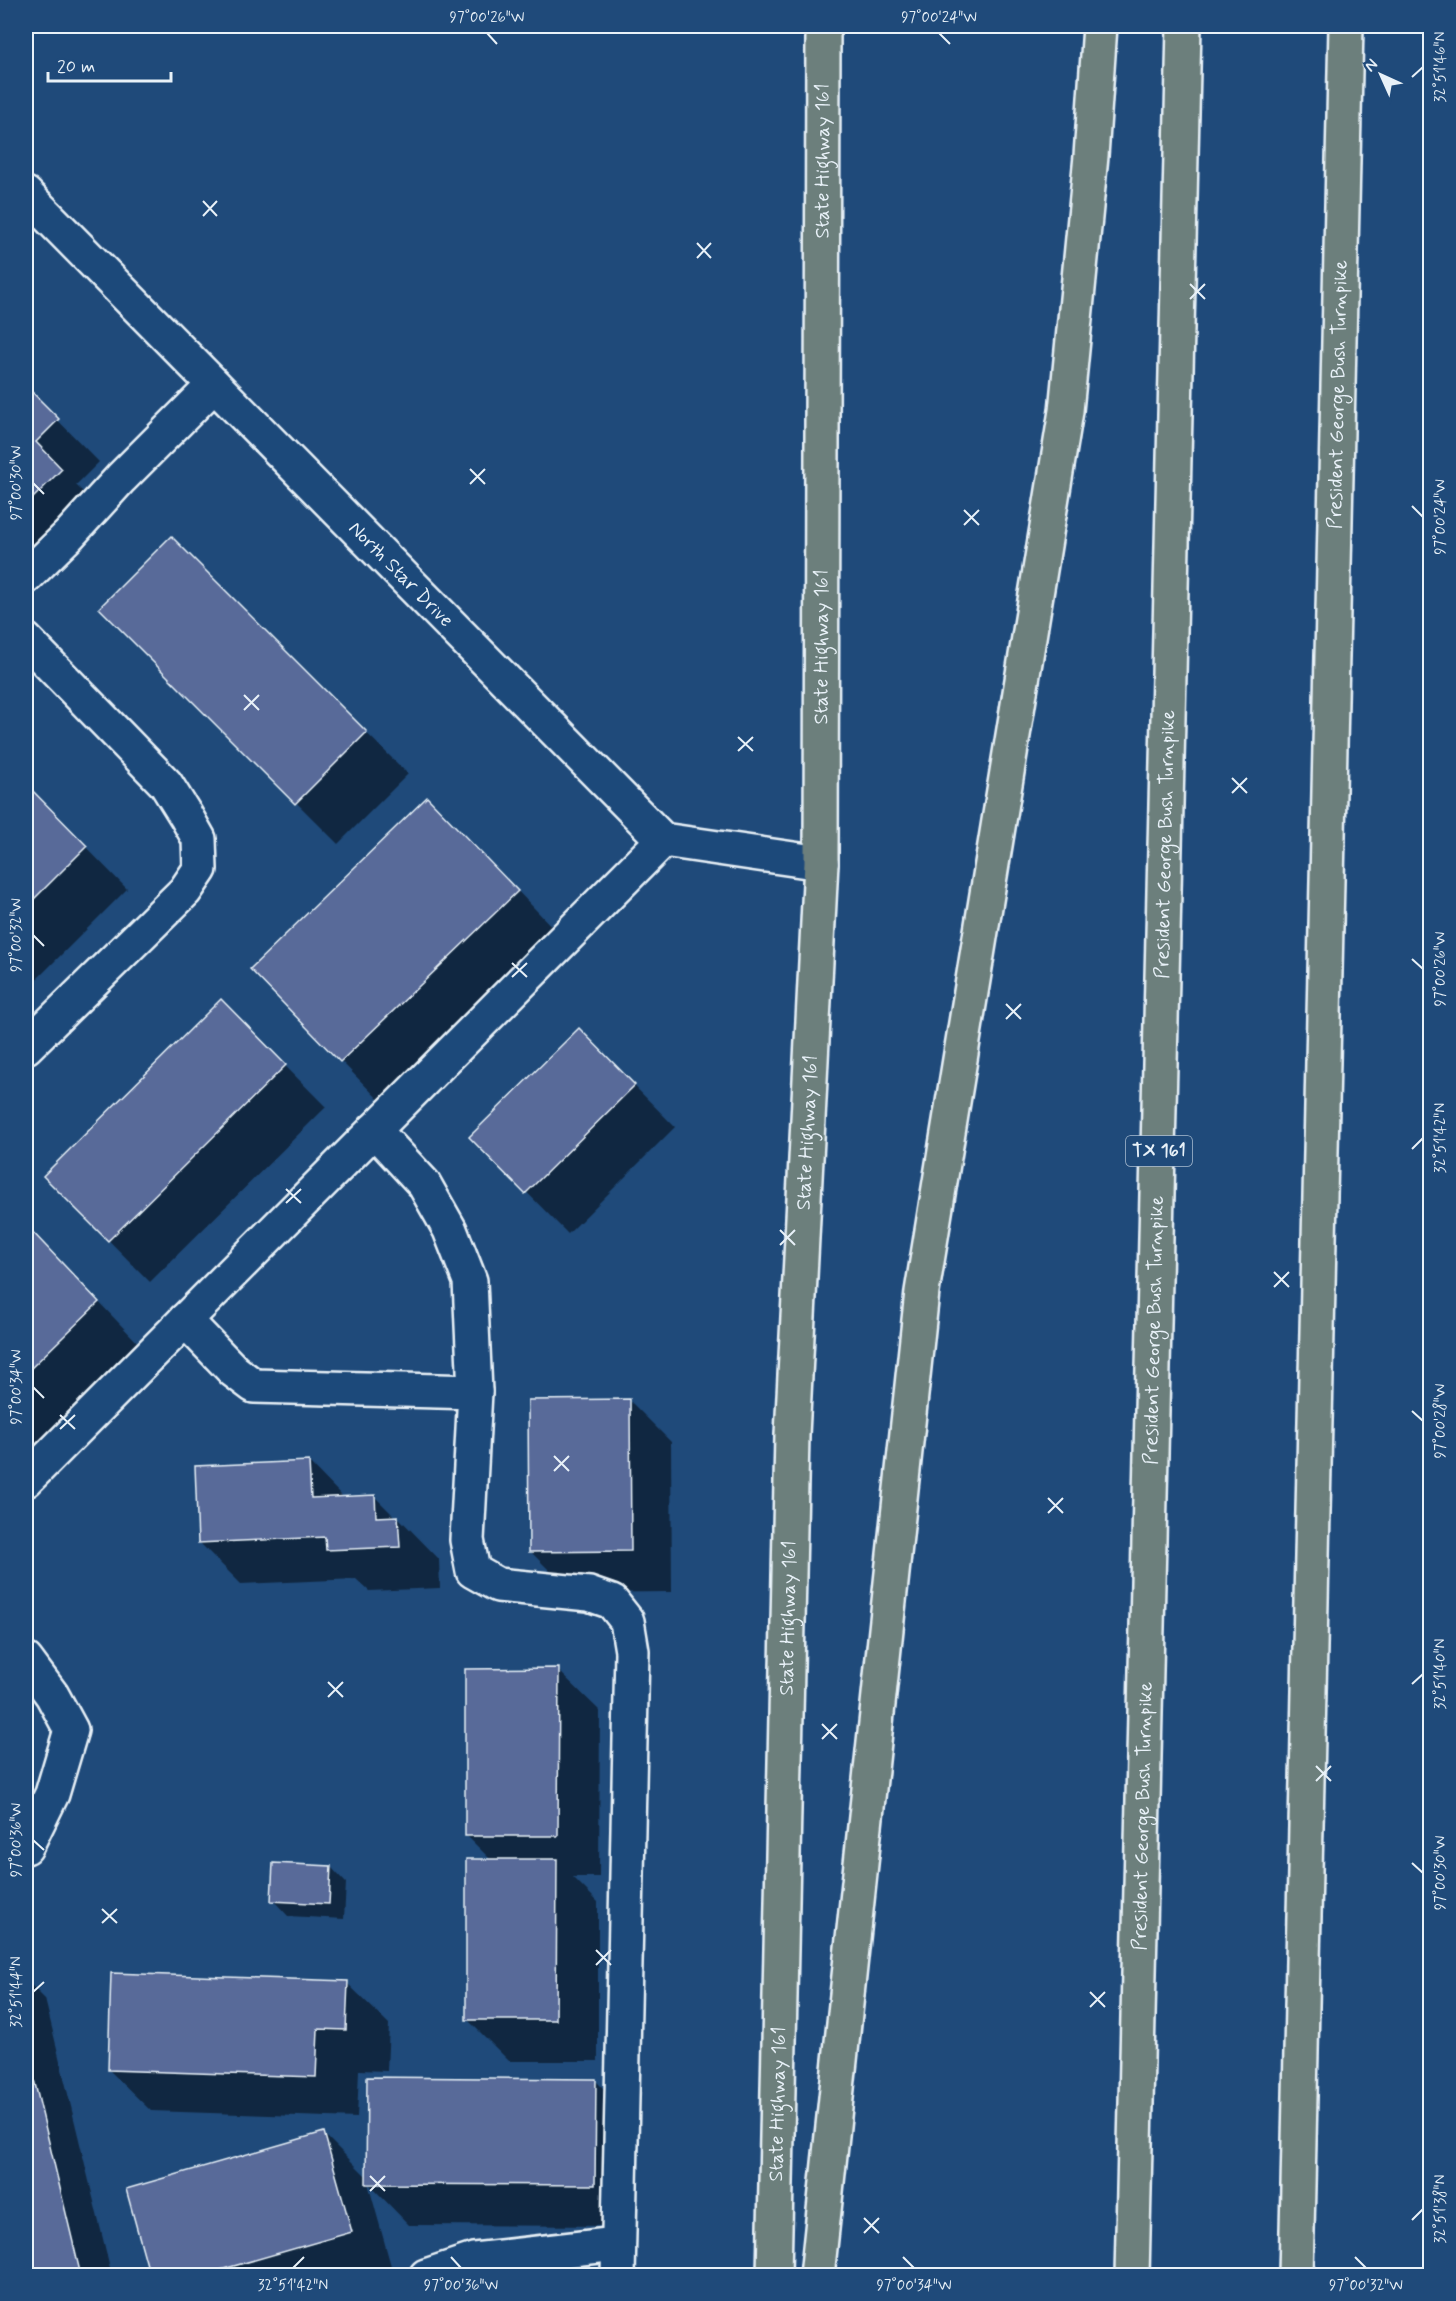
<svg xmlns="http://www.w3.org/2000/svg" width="1456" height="2301" font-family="Mynerve,sans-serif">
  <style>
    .shadow { fill: #0007 }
    .building { fill: #586a99; stroke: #e8f1f8; stroke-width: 1.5 }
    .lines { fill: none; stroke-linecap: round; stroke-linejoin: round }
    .minor-casing { stroke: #e8f1f8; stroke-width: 38 }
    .major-casing { stroke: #e8f1f8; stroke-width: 38 }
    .highway-casing { stroke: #e8f1f8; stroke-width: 38 }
    .minor { stroke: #1f4a7a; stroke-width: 33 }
    .major { stroke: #6c7f7c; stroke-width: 33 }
    .highway { stroke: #6c7f7c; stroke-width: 33 }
    .ticks { fill: none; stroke: #e8f1f8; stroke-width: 2 }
    .labels { text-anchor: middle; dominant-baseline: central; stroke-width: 5; stroke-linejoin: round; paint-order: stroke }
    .shield { fill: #1f4a7a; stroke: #acbfd2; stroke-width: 1.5 }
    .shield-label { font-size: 18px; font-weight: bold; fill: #e8f1f8 }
    .street-label { font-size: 20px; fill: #e8f1f8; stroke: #1f4a7a }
    .neatline { fill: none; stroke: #e8f1f8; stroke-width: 2 }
    .ticks-label { font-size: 15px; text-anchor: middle; fill: #e8f1f8 }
  </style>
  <rect width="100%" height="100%" fill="#1f4a7a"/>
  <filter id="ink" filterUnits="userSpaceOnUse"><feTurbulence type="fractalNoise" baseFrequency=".0167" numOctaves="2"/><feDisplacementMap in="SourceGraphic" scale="12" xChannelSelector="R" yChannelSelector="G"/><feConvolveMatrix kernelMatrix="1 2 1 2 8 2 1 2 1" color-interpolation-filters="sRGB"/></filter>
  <g filter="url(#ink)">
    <g class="shadow">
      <path d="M 26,388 L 99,462 L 76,485 L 102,511 L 44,569 L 26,550 Z"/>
      <path d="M 171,539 L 408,774 L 338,844 L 101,608 Z"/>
      <path d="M 26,786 L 127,889 L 26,990 Z"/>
      <path d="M 469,840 L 558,933 L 382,1103 L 341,1061 Z"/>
      <path d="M 221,1001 L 326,1107 L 150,1282 L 45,1176 Z"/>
      <path d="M 579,1030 L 675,1127 L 568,1234 L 472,1137 Z"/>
      <path d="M 26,1226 L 140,1345 L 26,1454 Z"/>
      <path d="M 630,1401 L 671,1442 L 672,1592 L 572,1593 L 530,1551 Z"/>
      <path d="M 309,1462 L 344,1498 L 375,1497 L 395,1517 L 398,1517 L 439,1559 L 440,1588 L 369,1591 L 356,1579 L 241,1584 L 199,1542 Z"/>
      <path d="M 558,1670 L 600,1711 L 599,1877 L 573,1877 L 598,1902 L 598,2061 L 509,2061 L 467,2019 L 491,1860 L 466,1835 Z"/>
      <path d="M 331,1867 L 346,1883 L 344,1919 L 288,1916 L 273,1900 Z"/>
      <path d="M 26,1980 L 45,1999 L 112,2276 L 26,2276 Z"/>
      <path d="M 347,1983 L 389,2024 L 387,2071 L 359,2070 L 357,2118 L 151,2111 L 109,2070 Z"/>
      <path d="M 596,2081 L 637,2122 L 636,2226 L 409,2225 L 368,2183 L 393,2273 L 385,2276 L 152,2276 L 324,2134 L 367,2177 Z"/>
    </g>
    <g class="building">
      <path d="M 26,386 L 59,419 L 36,442 L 62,469 L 26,505 Z"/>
      <path d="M 171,536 L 367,732 L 295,804 L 99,608 Z"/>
      <path d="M 26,784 L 87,846 L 26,907 Z"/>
      <path d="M 427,797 L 518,891 L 340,1062 L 250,969 Z"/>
      <path d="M 221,999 L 286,1065 L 108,1241 L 43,1176 Z"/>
      <path d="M 579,1028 L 635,1085 L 525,1194 L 469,1137 Z"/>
      <path d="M 26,1225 L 99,1302 L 26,1373 Z"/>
      <path d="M 630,1399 L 631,1551 L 529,1552 L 528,1400 Z"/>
      <path d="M 309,1461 L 311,1498 L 375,1495 L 376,1517 L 398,1516 L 400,1547 L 326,1550 L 325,1537 L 198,1543 L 195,1466 Z"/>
      <path d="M 559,1668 L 558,1836 L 465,1836 L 465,1669 Z"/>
      <path d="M 466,1859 L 557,1859 L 556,2020 L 466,2020 Z"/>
      <path d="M 273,1863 L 331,1866 L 329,1904 L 271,1901 Z"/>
      <path d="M 111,1973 L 348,1981 L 346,2030 L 318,2029 L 316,2077 L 108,2070 Z"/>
      <path d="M 26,2046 L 81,2276 L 26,2276 Z"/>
      <path d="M 367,2077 L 596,2079 L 595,2185 L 366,2184 Z"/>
      <path d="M 324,2132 L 352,2232 L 199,2276 L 150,2276 L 126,2189 Z"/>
    </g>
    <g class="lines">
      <defs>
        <g id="minor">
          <path id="s1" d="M 26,194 L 663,840 L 821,863"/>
          <path d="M 26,577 L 69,535 L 121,478 L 214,385"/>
          <path d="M 26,640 L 166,784 L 186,816 L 199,839 L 200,869 L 185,891 L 26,1047"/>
          <path d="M 374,1130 L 424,1184 L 450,1230 L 470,1281 L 475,1392 L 467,1540 L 473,1571 L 498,1585 L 589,1594 L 612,1602 L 627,1621 L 632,1651 L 618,2276"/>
          <path d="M 185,1320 L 234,1371 L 254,1386 L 475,1392"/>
          <path d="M 26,1480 L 663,840"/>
          <path d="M 26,1660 L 52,1695 L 71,1730 L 52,1794 L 26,1847"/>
          <path d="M 426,2276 L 474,2260 L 617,2244"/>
        </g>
        <g id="major">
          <path id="s2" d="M 774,2276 L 792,1435 L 821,863 L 823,26"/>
        </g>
        <g id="highway">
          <path d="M 817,2276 L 922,1292 L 1066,411 L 1091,156 L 1100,26"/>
          <path id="s3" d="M 1132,2276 L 1184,26"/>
          <path id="s4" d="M 1296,2276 L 1346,26"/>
        </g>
      </defs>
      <use href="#minor" class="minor-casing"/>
      <use href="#major" class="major-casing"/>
      <use href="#highway" class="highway-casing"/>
      <use href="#minor" class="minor"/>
      <use href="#major" class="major"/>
      <use href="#highway" class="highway"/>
    </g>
  </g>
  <path class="ticks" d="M 487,33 L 497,44M 939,33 L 950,44M 1412,77 L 1423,67M 203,201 L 217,216M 203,216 L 217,201M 697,243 L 711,258M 697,258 L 711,243M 1190,284 L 1205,299M 1190,299 L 1205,284M 470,469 L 485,484M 33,483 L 44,494M 470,484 L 485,469M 1412,506 L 1423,517M 964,510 L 979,525M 964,525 L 979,510M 244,695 L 259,710M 244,710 L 259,695M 738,737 L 753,751M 738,751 L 753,737M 1232,778 L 1247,793M 1232,793 L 1247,778M 33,935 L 44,946M 1412,959 L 1423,969M 512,963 L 527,977M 512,977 L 527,963M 1006,1004 L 1021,1019M 1006,1019 L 1021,1004M 1412,1149 L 1423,1138M 286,1189 L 301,1203M 286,1203 L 301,1189M 780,1230 L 795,1245M 780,1245 L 795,1230M 1274,1272 L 1289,1287M 1274,1287 L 1289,1272M 33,1387 L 44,1398M 1412,1411 L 1423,1421M 60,1415 L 75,1429M 60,1429 L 75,1415M 554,1456 L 569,1471M 554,1471 L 569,1456M 1048,1498 L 1063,1513M 1048,1513 L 1063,1498M 328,1682 L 343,1697M 1412,1684 L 1423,1674M 328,1697 L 343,1682M 822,1724 L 837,1739M 822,1739 L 837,1724M 1316,1766 L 1331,1781M 1316,1781 L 1331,1766M 33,1840 L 44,1850M 1412,1863 L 1423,1873M 102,1909 L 117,1923M 102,1923 L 117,1909M 596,1950 L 611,1965M 596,1965 L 611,1950M 33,1992 L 44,1982M 1090,1992 L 1105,2007M 1090,2007 L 1105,1992M 370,2176 L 385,2191M 370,2191 L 385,2176M 864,2218 L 879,2233M 1412,2220 L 1423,2209M 864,2233 L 879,2218M 451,2257 L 461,2268M 903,2257 L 914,2268M 1355,2257 L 1366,2268M 293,2268 L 304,2257"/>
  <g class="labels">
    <rect class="shield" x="1126" y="1136" width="66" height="30" rx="4.5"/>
    <g class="shield-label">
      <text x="1159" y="1151">TX 161</text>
    </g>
    <g class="street-label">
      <text stroke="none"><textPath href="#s2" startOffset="2116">State Highway 161</textPath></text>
      <text stroke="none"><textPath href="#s4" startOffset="1882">President George Bush Turnpike</textPath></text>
      <text stroke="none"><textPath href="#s1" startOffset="534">North Star Drive</textPath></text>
      <text stroke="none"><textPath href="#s2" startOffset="1630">State Highway 161</textPath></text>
      <text stroke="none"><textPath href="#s3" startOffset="1432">President George Bush Turnpike</textPath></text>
      <text stroke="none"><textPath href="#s2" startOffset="1144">State Highway 161</textPath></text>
      <text stroke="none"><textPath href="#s3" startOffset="946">President George Bush Turnpike</textPath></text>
      <text stroke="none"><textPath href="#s2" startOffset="658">State Highway 161</textPath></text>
      <text stroke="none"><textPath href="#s3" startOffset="460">President George Bush Turnpike</textPath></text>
      <text stroke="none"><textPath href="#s2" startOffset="172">State Highway 161</textPath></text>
    </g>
  </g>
  <rect width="1456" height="2301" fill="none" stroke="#1f4a7a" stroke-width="66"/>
  <g transform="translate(1381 75) rotate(315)" stroke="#1f4a7a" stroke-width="4.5" paint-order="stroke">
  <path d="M0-4.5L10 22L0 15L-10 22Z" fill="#e8f1f8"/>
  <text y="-9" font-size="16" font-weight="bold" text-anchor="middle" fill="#e8f1f8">N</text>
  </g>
  <path d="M48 72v9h123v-9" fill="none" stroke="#e8f1f8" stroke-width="3"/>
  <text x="57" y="72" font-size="18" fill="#e8f1f8" stroke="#1f4a7a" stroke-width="4.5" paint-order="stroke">20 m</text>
  <rect x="33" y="33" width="1390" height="2235" class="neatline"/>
  <g class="ticks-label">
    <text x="487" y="22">97°00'26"W</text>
    <text x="939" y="22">97°00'24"W</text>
    <text transform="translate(1440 67) rotate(-90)" y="5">32°51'46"N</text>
    <text transform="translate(16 483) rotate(-90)" y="5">97°00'30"W</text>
    <text transform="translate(1440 517) rotate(-90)" y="5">97°00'24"W</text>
    <text transform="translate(16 935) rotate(-90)" y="5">97°00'32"W</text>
    <text transform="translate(1440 969) rotate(-90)" y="5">97°00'26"W</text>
    <text transform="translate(1440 1138) rotate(-90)" y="5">32°51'42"N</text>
    <text transform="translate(16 1387) rotate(-90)" y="5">97°00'34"W</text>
    <text transform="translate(1440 1421) rotate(-90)" y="5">97°00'28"W</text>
    <text transform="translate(1440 1674) rotate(-90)" y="5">32°51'40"N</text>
    <text transform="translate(16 1840) rotate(-90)" y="5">97°00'36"W</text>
    <text transform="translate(1440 1873) rotate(-90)" y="5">97°00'30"W</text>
    <text transform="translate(16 1992) rotate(-90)" y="5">32°51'44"N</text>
    <text transform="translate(1440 2209) rotate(-90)" y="5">32°51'38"N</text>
    <text x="293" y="2290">32°51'42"N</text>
    <text x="461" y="2290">97°00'36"W</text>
    <text x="914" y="2290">97°00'34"W</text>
    <text x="1366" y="2290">97°00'32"W</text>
  </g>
</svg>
